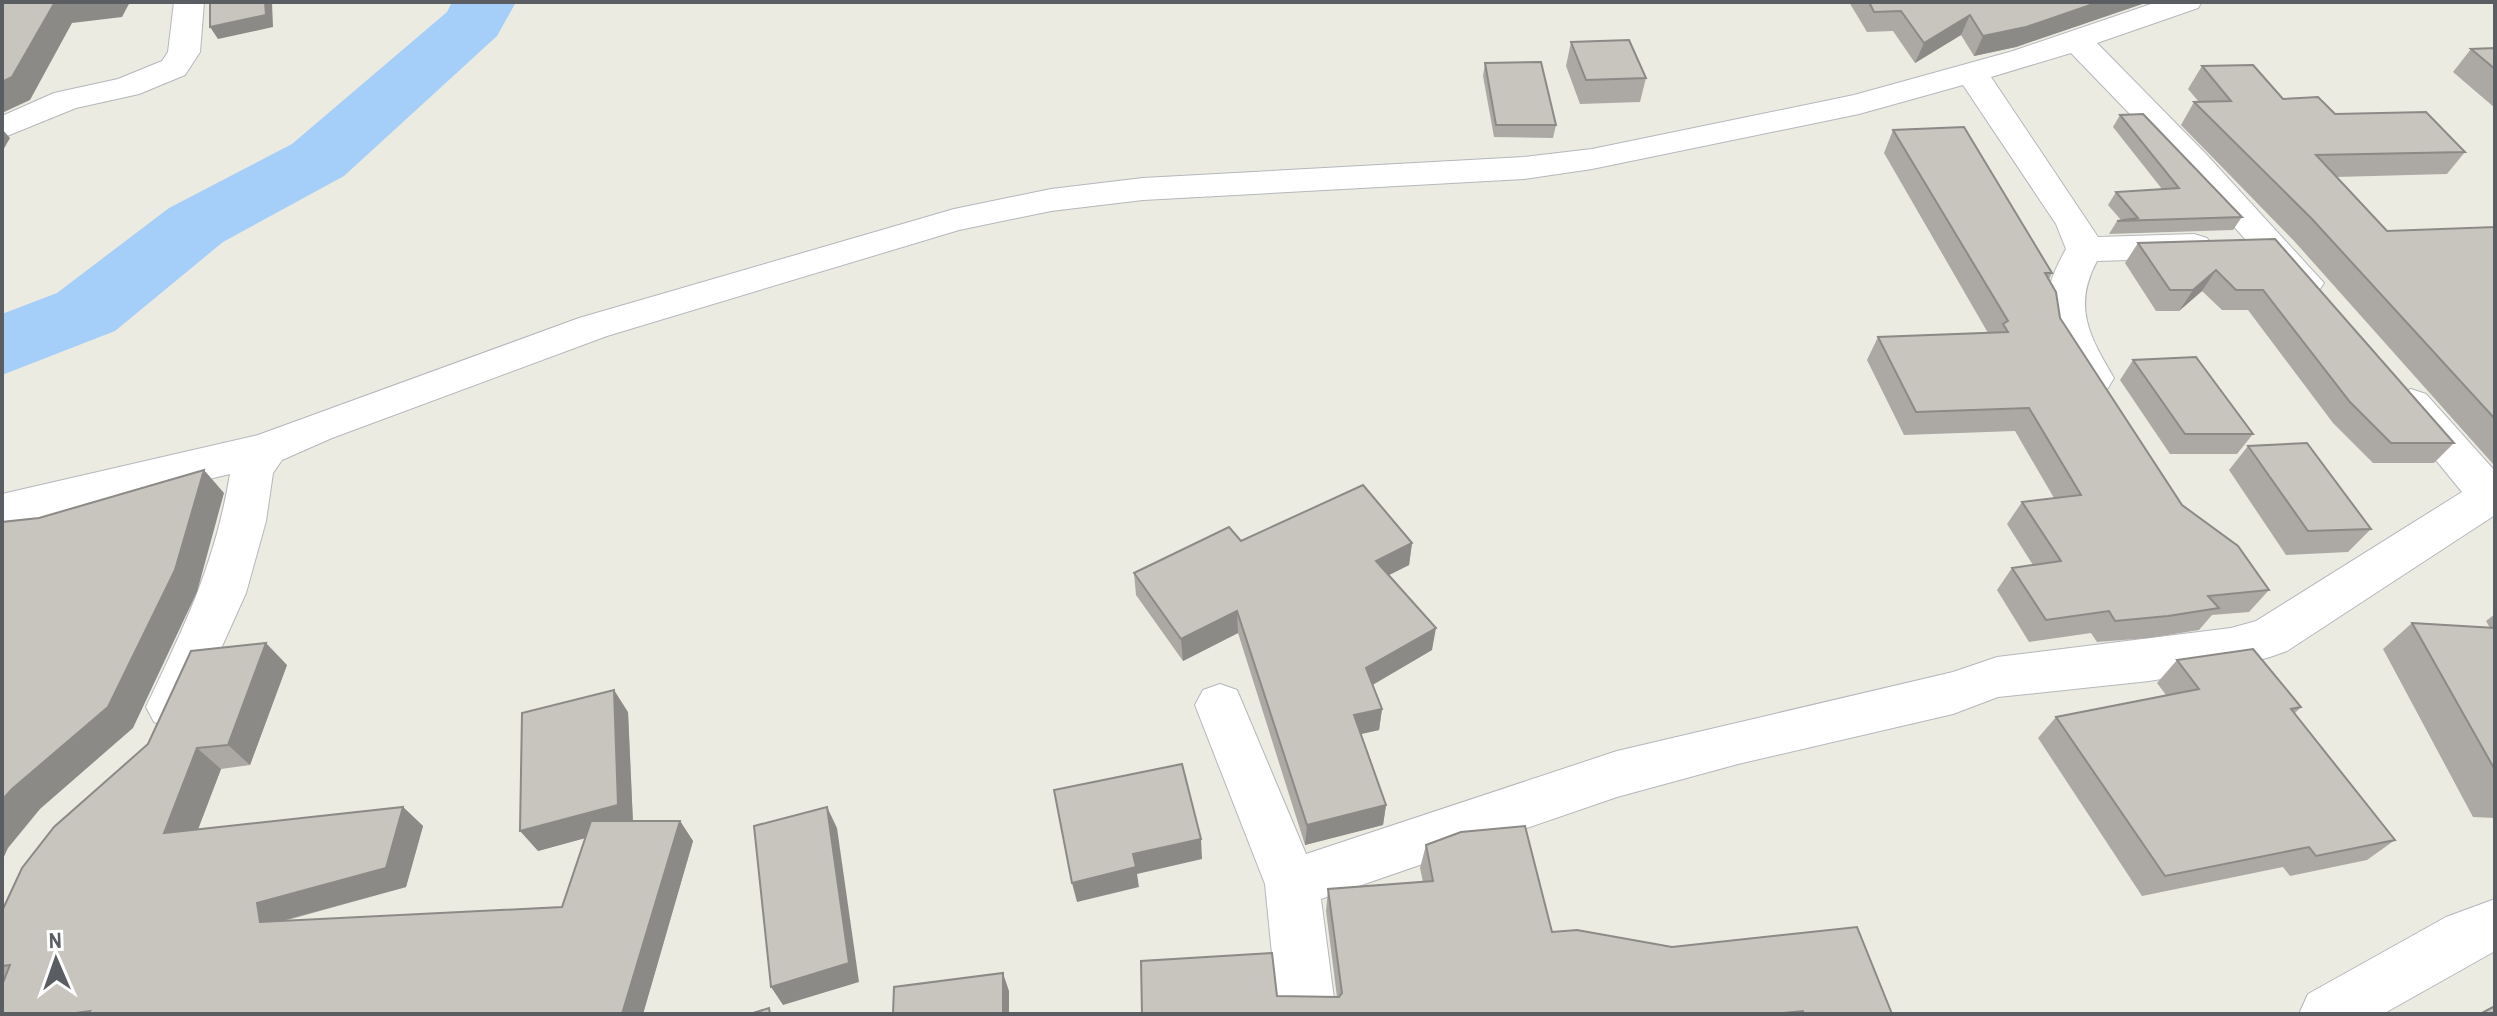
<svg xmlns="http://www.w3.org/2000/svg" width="2497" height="1016" font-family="'Archivo Narrow',sans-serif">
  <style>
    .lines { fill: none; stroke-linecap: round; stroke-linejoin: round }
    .river { fill: #a5cef9; fill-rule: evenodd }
    .minor-casing { stroke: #b4b7bb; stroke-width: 2 }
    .tertiary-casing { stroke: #b4b7bb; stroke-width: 2 }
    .minor { fill: #fff; fill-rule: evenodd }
    .tertiary { fill: #fff; fill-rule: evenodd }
    .wall { fill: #aca9a4 }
    .shaded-wall { fill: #8c8a86 }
    .building { fill: #c8c5bf; stroke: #8c8a86; stroke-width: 2 }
  </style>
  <rect width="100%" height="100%" fill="#ecebe2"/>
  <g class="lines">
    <path class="river" d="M 452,2 L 516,2 L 497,36 L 344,176 L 223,242 L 115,331 L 2,375 L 2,314 L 57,293 L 169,208 L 292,144 L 447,12 Z"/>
    <defs>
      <g id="minor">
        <path d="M 174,2 L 204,2 L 200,52 L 185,75 L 139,94 L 76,108 L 2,138 L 2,116 L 54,93 L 118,79 L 162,61 L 168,52 Z"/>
        <path d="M 2157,2 L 2202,2 L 2198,8 L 2097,43 L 2206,154 L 2324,283 L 2318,292 L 2305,296 L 2292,292 L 2182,168 L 2071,53 L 1991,77 L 2098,237 L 2194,234 L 2207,238 L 2213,246 L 2207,254 L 2194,258 L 2097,261 C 2072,307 2090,337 2114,378 L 2108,388 L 2094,392 L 2080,388 C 2045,333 2032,309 2066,249 L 2056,224 L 1963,85 L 1859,114 L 1592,169 L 1524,179 L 1143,200 L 1051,211 L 959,230 L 607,336 L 332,438 L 282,460 L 273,473 L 266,521 L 246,593 L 188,722 L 171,728 L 154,722 L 146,707 C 185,625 215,564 230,474 L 2,528 L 2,494 L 258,435 L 579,318 L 954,209 L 1051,189 L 1143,178 L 1524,157 L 1592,149 L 1854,95 L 2013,51 Z"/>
        <path d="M 2411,389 L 2426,394 L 2495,471 L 2495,515 L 2287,651 L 2270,657 L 2231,668 L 2149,681 L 1998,697 L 1953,714 L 1738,764 L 1617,797 L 1321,899 L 1336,1014 L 1278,1014 L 1265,884 L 1195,705 L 1203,690 L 1220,684 L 1237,690 L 1306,854 L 1617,751 L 1953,672 L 1997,657 L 2231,628 L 2256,621 L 2462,492 L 2390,404 L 2396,394 Z"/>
      </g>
      <path id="tertiary" d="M 2495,899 L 2495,951 L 2383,1014 L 2299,1014 L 2308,994 L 2446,917 Z"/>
    </defs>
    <use href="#minor" class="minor-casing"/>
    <use href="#tertiary" class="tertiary-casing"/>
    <use href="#minor" class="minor"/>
    <use href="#tertiary" class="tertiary"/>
  </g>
  <g class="wall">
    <path d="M 1849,2 L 2148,2 L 2016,47 L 1974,56 L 1961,35 L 1915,63 L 1893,31 L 1867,32 Z"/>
    <path d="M 1571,42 L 1646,78 L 1640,102 L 1580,104 L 1566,66 Z"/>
    <path d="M 2495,48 L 2495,108 L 2453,72 L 2471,49 Z"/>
    <path d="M 1485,63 L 1556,125 L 1553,138 L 1494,137 L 1483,76 Z"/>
    <path d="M 2202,66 L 2283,99 L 2465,152 L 2447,174 L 2336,177 L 2387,231 L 2495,227 L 2495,464 L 2493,464 L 2295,242 L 2181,125 L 2194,102 L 2199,102 L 2188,89 Z"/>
    <path d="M 2120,115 L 2242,217 L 2233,230 L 2109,234 L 2117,221 L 2121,220 L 2108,205 L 2116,192 L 2162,189 L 2113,127 Z"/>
    <path d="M 1893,130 L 2052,273 L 2049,279 L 2060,318 L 2182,505 L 2269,590 L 2249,612 L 2212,615 L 2199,630 L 2149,638 L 2097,642 L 2091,633 L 2029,642 L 1997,590 L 2012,568 L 2033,565 L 2007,524 L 2022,502 L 2054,498 L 2015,431 L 1904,435 L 1867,360 L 1878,337 L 1988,333 L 1884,153 Z"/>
    <path d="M 2275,239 L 2454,443 L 2434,463 L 2373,463 L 2333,423 L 2248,310 L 2222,310 L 2202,291 L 2179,311 L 2156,311 L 2125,263 L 2138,243 Z"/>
    <path d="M 2133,360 L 2253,434 L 2237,454 L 2170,454 L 2120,380 Z"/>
    <path d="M 2248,446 L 2371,529 L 2348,552 L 2286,555 L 2229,470 Z"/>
    <path d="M 1241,541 L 1412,543 L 1409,565 L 1389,575 L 1432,650 L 1372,685 L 1382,709 L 1379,730 L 1361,734 L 1386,805 L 1383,825 L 1305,845 L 1238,633 L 1183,661 L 1136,595 L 1134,573 Z"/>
    <path d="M 2495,614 L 2495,818 L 2473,817 L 2383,649 L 2412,623 L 2490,628 L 2486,621 Z"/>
    <path d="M 2177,660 L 2301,707 L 2294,714 L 2395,840 L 2367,860 L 2290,876 L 2283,867 L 2142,896 L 2038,738 L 2056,717 L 2166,695 L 2157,683 Z"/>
    <path d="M 287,665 L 250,765 L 221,769 L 198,829 L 403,807 L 423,826 L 406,887 L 284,921 L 562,907 L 585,838 L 538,851 L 628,712 L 633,821 L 680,821 L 693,841 L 643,1014 L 2,1014 L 2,911 Z"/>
    <path d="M 1426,845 L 1552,932 L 1892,1014 L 1142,1014 L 1277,996 L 1337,997 L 1326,911 L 1328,889 L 1423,882 L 1420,868 Z"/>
  </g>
  <g class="shaded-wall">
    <path d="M 55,2 L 130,2 L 122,17 L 72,23 L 30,100 L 2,113 L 2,82 Z"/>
    <path d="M 265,2 L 272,2 L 273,27 L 218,39 L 210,27 Z"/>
    <path d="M 2099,2 L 2148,2 L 2016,47 L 1974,56 L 1983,36 Z"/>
    <path d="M 1970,15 L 1961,35 L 1915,63 L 1924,43 Z"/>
    <path d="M 2,129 L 10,138 L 2,152 Z"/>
    <path d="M 2216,270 L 2202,291 L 2179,311 L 2193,290 Z"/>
    <path d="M 204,470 L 224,493 L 197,592 L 133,728 L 40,809 L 8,848 L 2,861 L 2,800 Z"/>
    <path d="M 1412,543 L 1409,565 L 1373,583 L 1376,561 Z"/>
    <path d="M 1237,611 L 1238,633 L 1183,661 L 1181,639 Z"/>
    <path d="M 1436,628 L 1432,650 L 1364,690 L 1366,668 Z"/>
    <path d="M 266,643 L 287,665 L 250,765 L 228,745 Z"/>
    <path d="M 614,690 L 628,712 L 633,825 L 538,851 L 520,831 Z"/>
    <path d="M 1382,709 L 1379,730 L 1352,736 L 1354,715 Z"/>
    <path d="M 197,748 L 221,769 L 189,853 L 164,833 Z"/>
    <path d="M 1386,805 L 1383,825 L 1305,845 L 1307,825 Z"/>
    <path d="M 403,807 L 423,826 L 406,887 L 281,921 L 260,922 L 257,903 Z"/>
    <path d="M 827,807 L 837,828 L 859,982 L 783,1005 L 771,987 Z"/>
    <path d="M 680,821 L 693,841 L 643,1014 L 622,1014 Z"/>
    <path d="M 1201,839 L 1202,859 L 1137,874 L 1139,887 L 1077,902 L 1072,883 L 1133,854 Z"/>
    <path d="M 1003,973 L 1009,991 L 1009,1014 L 1003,1014 Z"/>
  </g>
  <g class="building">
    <path d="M 2,2 L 55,2 L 12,77 L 2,82 Z"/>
    <path d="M 210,2 L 265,2 L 266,15 L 210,27 Z"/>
    <path d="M 1869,2 L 2099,2 L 2026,27 L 1983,36 L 1970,15 L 1924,43 L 1901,11 L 1874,12 Z"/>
    <path d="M 1629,40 L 1646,78 L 1586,80 L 1571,42 Z"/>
    <path d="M 2495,48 L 2495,69 L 2471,49 Z"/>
    <path d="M 1541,62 L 1556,125 L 1496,125 L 1485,63 Z"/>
    <path d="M 2253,65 L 2283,99 L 2318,97 L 2335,114 L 2426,112 L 2465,152 L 2316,155 L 2387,231 L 2495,227 L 2495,419 L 2312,219 L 2194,102 L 2231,101 L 2202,66 Z"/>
    <path d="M 2143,114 L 2242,217 L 2117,221 L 2138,218 L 2116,192 L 2179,188 L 2120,115 Z"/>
    <path d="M 1964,127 L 2052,273 L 2045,273 L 2056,292 L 2060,318 L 2182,505 L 2238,546 L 2269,590 L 2208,596 L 2219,608 L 2168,616 L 2115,621 L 2109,611 L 2046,620 L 2012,568 L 2061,561 L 2022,502 L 2081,495 L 2029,408 L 1916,412 L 1878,337 L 2008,332 L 2003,324 L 2008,321 L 1893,130 Z"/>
    <path d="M 2275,239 L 2454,443 L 2391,443 L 2350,402 L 2263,290 L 2236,290 L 2216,270 L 2193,290 L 2170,290 L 2138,243 Z"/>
    <path d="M 2196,357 L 2253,434 L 2185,434 L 2133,360 Z"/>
    <path d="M 2307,443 L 2371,529 L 2308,531 L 2248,446 Z"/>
    <path d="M 204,470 L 175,570 L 108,707 L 12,789 L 2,800 L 2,522 L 39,518 Z"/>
    <path d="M 1363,485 L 1412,543 L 1376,561 L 1436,628 L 1366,668 L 1382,709 L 1354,715 L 1386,805 L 1307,825 L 1237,611 L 1181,639 L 1134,573 L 1229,527 L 1241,541 Z"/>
    <path d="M 2412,623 L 2495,628 L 2495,770 Z"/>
    <path d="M 266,643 L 228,745 L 197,748 L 164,833 L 403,807 L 386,868 L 257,903 L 260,922 L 562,907 L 591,821 L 680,821 L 622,1014 L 88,1014 L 90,1011 L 68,1014 L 2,1014 L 2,985 L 10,965 L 2,966 L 2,911 L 22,868 L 54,827 L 148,744 L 191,651 Z"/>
    <path d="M 2253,649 L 2301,707 L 2291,709 L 2395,840 L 2316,856 L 2309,847 L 2165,876 L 2056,717 L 2199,689 L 2177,660 Z"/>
    <path d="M 614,690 L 618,805 L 520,831 L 522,713 Z"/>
    <path d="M 1182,764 L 1201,839 L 1133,854 L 1136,867 L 1072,883 L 1054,790 Z"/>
    <path d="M 827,807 L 849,963 L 771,987 L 754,826 Z"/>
    <path d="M 1525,826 L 1552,932 L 1577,930 L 1672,947 L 1857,927 L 1892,1014 L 1804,1014 L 1803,1011 L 1774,1014 L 1142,1014 L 1141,961 L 1272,953 L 1277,996 L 1339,997 L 1342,993 L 1328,889 L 1433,881 L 1426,845 L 1461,832 Z"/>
    <path d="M 1003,973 L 1003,1014 L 893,1014 L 894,987 Z"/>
    <path d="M 2495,1006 L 2495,1014 L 2480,1014 Z"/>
    <path d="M 769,1008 L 770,1014 L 750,1014 Z"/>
  </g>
  <rect width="2497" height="1016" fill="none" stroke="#5a5d62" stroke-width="8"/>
  <g transform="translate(56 960) rotate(358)" stroke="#ffffff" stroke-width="6" paint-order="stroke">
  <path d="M0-6L14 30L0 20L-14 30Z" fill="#5a5d62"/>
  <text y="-12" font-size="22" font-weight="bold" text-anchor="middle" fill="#5a5d62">N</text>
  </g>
</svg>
